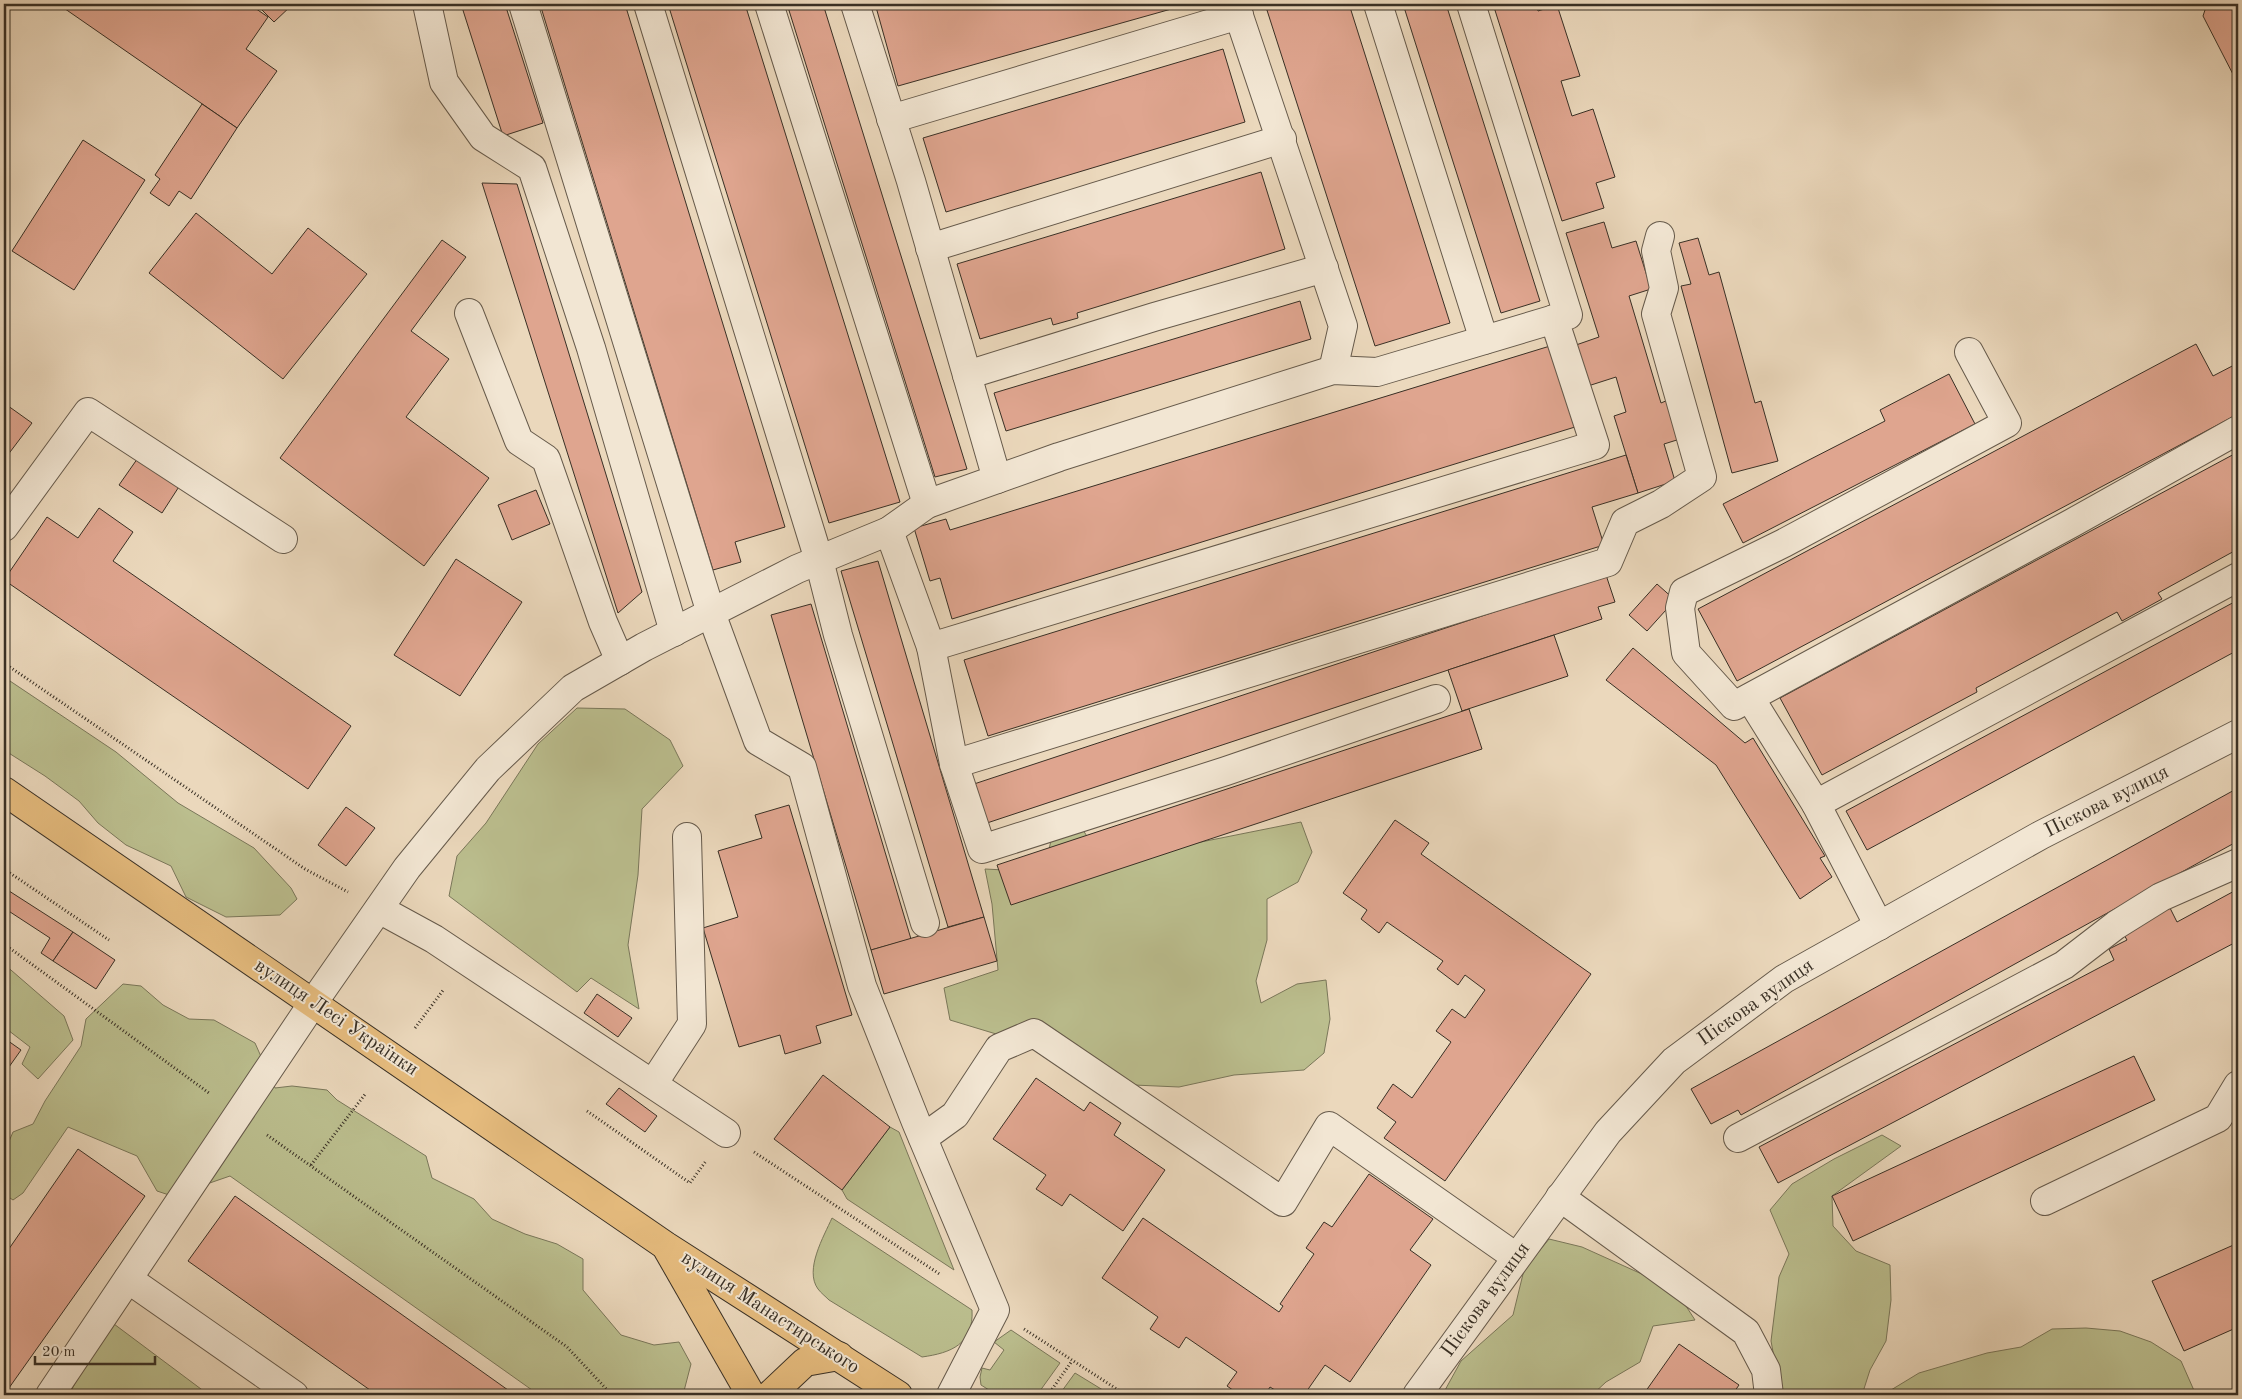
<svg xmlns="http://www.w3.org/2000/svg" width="2242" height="1399" font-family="'Old Standard TT',serif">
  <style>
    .green { fill: #bbbe8e; stroke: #7a775a }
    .building { fill: #dfa58f; stroke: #393025 }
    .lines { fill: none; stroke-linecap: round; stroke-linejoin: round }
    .minor-casing { stroke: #665a4b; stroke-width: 30 }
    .major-casing { stroke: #393025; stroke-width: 30 }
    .path { stroke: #393025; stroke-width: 3; stroke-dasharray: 1 2.5; stroke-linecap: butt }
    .minor { stroke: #f2e6d3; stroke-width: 28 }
    .major { stroke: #e6bc7e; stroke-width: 28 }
    .labels { text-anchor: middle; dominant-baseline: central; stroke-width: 4; stroke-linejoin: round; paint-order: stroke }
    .street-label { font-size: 20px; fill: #393025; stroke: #f2e6d3 }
  </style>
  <rect width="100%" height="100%" fill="#ebd8bc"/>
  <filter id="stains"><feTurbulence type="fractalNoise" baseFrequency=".004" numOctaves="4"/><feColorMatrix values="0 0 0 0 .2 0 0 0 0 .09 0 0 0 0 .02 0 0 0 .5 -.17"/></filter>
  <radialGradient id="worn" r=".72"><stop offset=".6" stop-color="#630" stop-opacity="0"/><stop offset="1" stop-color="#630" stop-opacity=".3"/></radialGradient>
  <g class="green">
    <path d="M 4,677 L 116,752 L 178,803 L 254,848 L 291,888 L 297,899 L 280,915 L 226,917 L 186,897 L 171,866 L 126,845 L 98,823 L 79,801 L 45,776 L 4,750 Z"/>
    <path d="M 577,708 L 625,709 L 670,740 L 683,766 L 642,809 L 638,875 L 628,945 L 639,1009 L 591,978 L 577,992 L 449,896 L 457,856 L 486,823 L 538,744 Z"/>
    <path d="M 1301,822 L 1312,852 L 1298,882 L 1267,899 L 1267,940 L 1256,981 L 1261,1003 L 1297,984 L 1326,980 L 1330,1019 L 1324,1053 L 1304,1070 L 1234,1075 L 1179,1087 L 1134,1085 L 1039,1047 L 950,1020 L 944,988 L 998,970 L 992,904 L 985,869 L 1044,872 L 1052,836 L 1080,825 L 1096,851 L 1146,853 Z"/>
    <path d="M 4,964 L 64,1016 L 73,1040 L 38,1079 L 22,1064 L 30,1047 L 4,1027 Z"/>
    <path d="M 123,984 L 141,986 L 163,1005 L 189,1019 L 214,1020 L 255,1043 L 275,1088 L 292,1086 L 327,1090 L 337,1100 L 426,1156 L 432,1178 L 474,1199 L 492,1219 L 525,1234 L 557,1244 L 583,1259 L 583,1290 L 621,1335 L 654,1345 L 679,1342 L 691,1364 L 684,1391 L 691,1395 L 539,1395 L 230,1176 L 172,1196 L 157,1191 L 137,1156 L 68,1127 L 23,1193 L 13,1200 L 4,1194 L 4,1153 L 13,1132 L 33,1124 L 45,1101 L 81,1046 L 86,1019 Z"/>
    <path d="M 890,1127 L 899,1132 L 954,1270 L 847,1199 L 842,1190 Z"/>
    <path d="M 1882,1135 L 1901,1146 L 1832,1196 L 1833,1226 L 1856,1251 L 1890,1265 L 1891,1300 L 1886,1341 L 1870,1370 L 1862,1395 L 1781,1395 L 1771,1341 L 1779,1277 L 1789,1254 L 1770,1210 L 1792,1184 L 1834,1159 Z"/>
    <path d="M 832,1218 L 972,1310 C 974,1344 951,1353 922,1357 L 829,1300 C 825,1296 821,1293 818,1289 C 804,1270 824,1236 832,1218 Z"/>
    <path d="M 1549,1239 L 1582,1247 L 1675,1289 L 1695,1320 L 1653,1326 L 1640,1362 L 1606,1382 L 1592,1395 L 1445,1395 L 1444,1392 L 1461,1361 L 1513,1315 L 1524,1270 Z"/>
    <path d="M 114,1324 L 209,1395 L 69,1395 L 91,1352 Z"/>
    <path d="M 2086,1328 L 2120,1331 L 2151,1342 L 2181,1361 L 2196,1395 L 2129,1395 L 2127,1393 L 2121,1395 L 1887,1395 L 1891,1390 L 1919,1373 L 1987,1353 L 2021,1347 L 2052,1329 Z"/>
    <path d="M 1011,1330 L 1060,1363 L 1037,1395 L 997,1395 L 981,1385 L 980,1377 L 982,1368 L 990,1370 L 1004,1350 L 994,1342 Z"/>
    <path d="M 1075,1373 L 1111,1395 L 1059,1395 Z"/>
  </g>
  <g class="building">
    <path d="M 58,4 L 249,4 L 268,17 L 246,49 L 277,71 L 237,128 Z"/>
    <path d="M 256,4 L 293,4 L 274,22 Z"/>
    <path d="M 461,4 L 505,4 L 543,123 L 503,136 Z"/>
    <path d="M 540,4 L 625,4 L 785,527 L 735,542 L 741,562 L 713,570 Z"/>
    <path d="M 668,4 L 745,4 L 900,502 L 829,523 Z"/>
    <path d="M 787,4 L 823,4 L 967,469 L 935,477 Z"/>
    <path d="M 889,4 L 1189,4 L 898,86 L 876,7 Z"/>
    <path d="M 1265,4 L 1349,4 L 1450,323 L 1375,346 Z"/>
    <path d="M 1403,4 L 1446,4 L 1540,301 L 1501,313 Z"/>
    <path d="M 1493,4 L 1536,4 L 1538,11 L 1557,5 L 1580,76 L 1561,81 L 1572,116 L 1593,109 L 1615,177 L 1596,183 L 1604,208 L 1562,221 Z"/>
    <path d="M 2207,4 L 2238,4 L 2238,84 L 2203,16 Z"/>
    <path d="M 1223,49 L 1245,122 L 946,212 L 923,138 Z"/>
    <path d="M 202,104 L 237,128 L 191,199 L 179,191 L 169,206 L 150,193 L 160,179 L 155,175 Z"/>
    <path d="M 83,140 L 145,180 L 74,290 L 12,251 Z"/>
    <path d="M 1261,172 L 1285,249 L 1077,313 L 1078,318 L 1053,325 L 1051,318 L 980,339 L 957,264 Z"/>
    <path d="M 482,183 L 517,184 L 642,592 L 618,613 Z"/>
    <path d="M 196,213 L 272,274 L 308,228 L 367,274 L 283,379 L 149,273 Z"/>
    <path d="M 1604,222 L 1612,248 L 1636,241 L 1651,289 L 1629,296 L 1661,403 L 1668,400 L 1680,439 L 1664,444 L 1675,481 L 1638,493 L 1614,416 L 1626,412 L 1616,377 L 1588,386 L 1576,345 L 1599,337 L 1566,233 Z"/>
    <path d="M 1698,238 L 1709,275 L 1719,272 L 1755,403 L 1761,401 L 1778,461 L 1732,473 L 1681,286 L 1691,284 L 1679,243 Z"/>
    <path d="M 442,240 L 466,257 L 411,331 L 449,359 L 406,417 L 489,478 L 424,566 L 280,458 Z"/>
    <path d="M 1300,301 L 1311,339 L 1006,431 L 994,393 Z"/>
    <path d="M 2196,344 L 2213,376 L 2238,363 L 2238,414 L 1737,681 L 1698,609 Z"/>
    <path d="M 1550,346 L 1575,427 L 952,619 L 940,578 L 930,581 L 914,528 L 946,519 L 950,530 Z"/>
    <path d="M 1949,374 L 1975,424 L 1743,543 L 1723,504 L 1885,421 L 1880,410 Z"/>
    <path d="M 4,403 L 32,423 L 4,460 Z"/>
    <path d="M 2238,452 L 2238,549 L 2158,593 L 2162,599 L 2122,621 L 2117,612 L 1976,688 L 1977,692 L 1822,775 L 1780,698 Z"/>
    <path d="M 140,455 L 182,482 L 162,513 L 119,485 Z"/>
    <path d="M 1626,455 L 1638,493 L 1592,507 L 1604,545 L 988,736 L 964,660 Z"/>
    <path d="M 536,490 L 550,524 L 512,540 L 498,505 Z"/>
    <path d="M 99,508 L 133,532 L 113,561 L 351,726 L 308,789 L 4,580 L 47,517 L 78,538 Z"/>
    <path d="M 456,559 L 522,602 L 460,696 L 394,655 Z"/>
    <path d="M 878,561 L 984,917 L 948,927 L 841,571 Z"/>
    <path d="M 1606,575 L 1615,602 L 1598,607 L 1602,619 L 987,823 L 974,784 Z"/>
    <path d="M 1657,584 L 1675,600 L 1647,631 L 1629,615 Z"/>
    <path d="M 2238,600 L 2238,650 L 1867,850 L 1846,811 Z"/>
    <path d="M 811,604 L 911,939 L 871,950 L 771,615 Z"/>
    <path d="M 1554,635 L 1568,676 L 1462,711 L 1448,670 Z"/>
    <path d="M 1633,648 L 1745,743 L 1753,738 L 1825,856 L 1820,858 L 1832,877 L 1800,899 L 1716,765 L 1606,680 Z"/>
    <path d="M 1469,709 L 1482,749 L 1011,905 L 997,865 Z"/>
    <path d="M 2238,788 L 2238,841 L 1741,1115 L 1738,1110 L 1711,1124 L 1691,1089 Z"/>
    <path d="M 789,805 L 852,1015 L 816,1026 L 821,1043 L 785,1054 L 780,1035 L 739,1047 L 703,928 L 738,917 L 718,851 L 762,838 L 755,815 Z"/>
    <path d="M 346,807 L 375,828 L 346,866 L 318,845 Z"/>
    <path d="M 1395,820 L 1429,843 L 1421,854 L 1591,974 L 1445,1181 L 1384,1138 L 1396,1122 L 1377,1108 L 1393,1084 L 1412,1098 L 1451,1042 L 1436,1031 L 1452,1009 L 1465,1018 L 1485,990 L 1465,975 L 1458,985 L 1437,969 L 1443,961 L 1387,922 L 1379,933 L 1361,919 L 1367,910 L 1343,893 Z"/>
    <path d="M 6,889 L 73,932 L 53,961 L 41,953 L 50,938 L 4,908 L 4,892 Z"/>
    <path d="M 2238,889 L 2238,941 L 1778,1183 L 1759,1147 L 2114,960 L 2109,949 L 2127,940 L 2123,933 L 2170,908 L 2177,922 Z"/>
    <path d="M 984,917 L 997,961 L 884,994 L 871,950 Z"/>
    <path d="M 73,932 L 115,960 L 96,989 L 53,961 Z"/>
    <path d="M 597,994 L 632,1018 L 618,1037 L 584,1013 Z"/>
    <path d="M 4,1038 L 21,1050 L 4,1074 Z"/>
    <path d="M 2134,1056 L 2155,1100 L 1853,1241 L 1832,1196 Z"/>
    <path d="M 823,1075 L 890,1127 L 842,1190 L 774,1139 Z"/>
    <path d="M 1036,1078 L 1084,1111 L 1090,1102 L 1121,1123 L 1114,1135 L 1165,1170 L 1123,1231 L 1070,1194 L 1062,1206 L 1036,1189 L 1046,1175 L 993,1139 Z"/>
    <path d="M 619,1088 L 657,1116 L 645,1132 L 606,1104 Z"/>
    <path d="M 78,1149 L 145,1196 L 4,1395 L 4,1256 Z"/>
    <path d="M 1369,1174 L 1433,1219 L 1410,1250 L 1431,1265 L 1350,1382 L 1325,1365 L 1304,1395 L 1283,1395 L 1270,1387 L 1265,1395 L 1240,1395 L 1227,1386 L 1237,1372 L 1186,1337 L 1179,1348 L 1150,1329 L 1158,1317 L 1102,1278 L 1143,1218 L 1279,1312 L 1283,1306 L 1280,1304 L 1314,1254 L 1306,1248 L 1324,1222 L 1332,1227 Z"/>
    <path d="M 235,1196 L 515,1395 L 377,1395 L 305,1344 L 188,1261 Z"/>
    <path d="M 2238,1243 L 2238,1327 L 2184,1351 L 2152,1281 Z"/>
    <path d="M 1679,1344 L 1739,1385 L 1732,1395 L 1643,1395 Z"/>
  </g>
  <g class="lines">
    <defs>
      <g id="minor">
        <path d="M 427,4 L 444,82 L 483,137 L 532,168 L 591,348 L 674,632"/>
        <path d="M 523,4 L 711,613 L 758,741 L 802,767 L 862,986 L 916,1122 L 995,1310 L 951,1395"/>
        <path d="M 648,4 L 819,560 L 838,635 L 925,923"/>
        <path d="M 769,4 L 927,504"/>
        <path d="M 855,4 L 911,181 L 997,479"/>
        <path d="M 1235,4 L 1343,326 L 1333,370"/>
        <path d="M 1378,4 L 1484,340"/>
        <path d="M 891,119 L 1239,15"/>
        <path d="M 930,248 L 1282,139"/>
        <path d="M 469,313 L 519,441 L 546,459 L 603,622 L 620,661"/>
        <path d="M 1969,352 L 2007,423 L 1784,543 L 1684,592 L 1680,608 L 1686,653 L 1734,706 L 2072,523 L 2238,430"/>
        <path d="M 967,375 L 1154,317 L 1324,268"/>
        <path d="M 4,527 L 88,412 L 283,539"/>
        <path d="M 889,531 L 931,647 L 1595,445 L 1554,319"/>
        <path d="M 931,647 L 954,764"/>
        <path d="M 1750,698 L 1816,804"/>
        <path d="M 1436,699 L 1226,771 L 982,849 L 954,764 L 1608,562 L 1625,522 L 1661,504 L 1702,477 L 1656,314 L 1664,288 L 1656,251 L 1660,236"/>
        <path d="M 379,909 L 434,939 L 726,1133"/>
        <path d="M 1879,926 L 1816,804 L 2238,577"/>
        <path d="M 653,1084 L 692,1024 L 687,837"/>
        <path d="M 923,1138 L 955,1115 L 999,1048 L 1034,1033 L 1283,1202 L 1329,1126 L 1516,1257"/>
        <path d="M 1738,1138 L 2064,965 L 2116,925 L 2161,897 L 2238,863"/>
        <path d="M 1560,1197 L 1746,1332 L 1766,1370 L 1769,1395"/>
        <path d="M 2045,1201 L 2218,1118 L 2238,1085"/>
        <path d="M 128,1279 L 294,1395"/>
        <path d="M 50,1395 L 313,1003 L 407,868 L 488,769 L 573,688 L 644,647 L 797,569 L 889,531 L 927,504 L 1059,457 L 1333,370 L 1377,372 L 1568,315 L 1471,4"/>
        <path d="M 1417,1395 L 1608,1132 L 1674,1061 L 1784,979 L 2041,835 L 2238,734"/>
      </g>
      <g id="major">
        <path d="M 4,791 L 666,1246 L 898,1395"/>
        <path d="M 668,1250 L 751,1395"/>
        <path d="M 770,1395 L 805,1362 L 839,1356"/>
      </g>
    </defs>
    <use href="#minor" class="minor-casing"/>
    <use href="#major" class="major-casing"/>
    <g class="path">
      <path d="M 4,663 L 305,869 L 348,892"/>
      <path d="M 4,869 L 109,940"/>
      <path d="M 4,944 L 209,1093"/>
      <path d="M 415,1028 L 444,989"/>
      <path d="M 587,1111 L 690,1183 L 706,1161"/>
      <path d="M 267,1135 L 567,1347 L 612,1395"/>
      <path d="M 754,1152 L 941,1275"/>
      <path d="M 311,1165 L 366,1093"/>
      <path d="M 1024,1329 L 1126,1395"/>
      <path d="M 1048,1395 L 1072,1361"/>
    </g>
    <use href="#minor" class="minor"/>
    <use href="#major" class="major"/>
  </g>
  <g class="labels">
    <g class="street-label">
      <text transform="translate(2107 802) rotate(-27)">Піскова вулиця</text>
      <text transform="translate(1756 1003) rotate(-35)">Піскова вулиця</text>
      <text transform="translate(336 1018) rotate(34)">вулиця Лесі Українки</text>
      <text transform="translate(1486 1300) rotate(-54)">Піскова вулиця</text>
      <text transform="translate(770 1313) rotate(33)">вулиця Манастирського</text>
    </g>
  </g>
  <rect width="2242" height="1399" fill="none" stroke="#ebd8bc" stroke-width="20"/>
  <rect x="5" y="5" width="2232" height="1389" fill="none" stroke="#393025" stroke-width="2.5"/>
  <rect x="10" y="10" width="2222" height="1379" fill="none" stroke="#393025"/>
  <path d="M35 1356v8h120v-8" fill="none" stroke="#393025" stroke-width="2.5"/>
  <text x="42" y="1356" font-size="15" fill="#393025" stroke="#f2e6d3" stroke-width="4" paint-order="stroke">20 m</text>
  <rect width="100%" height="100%" filter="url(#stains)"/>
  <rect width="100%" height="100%" fill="url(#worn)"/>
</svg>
